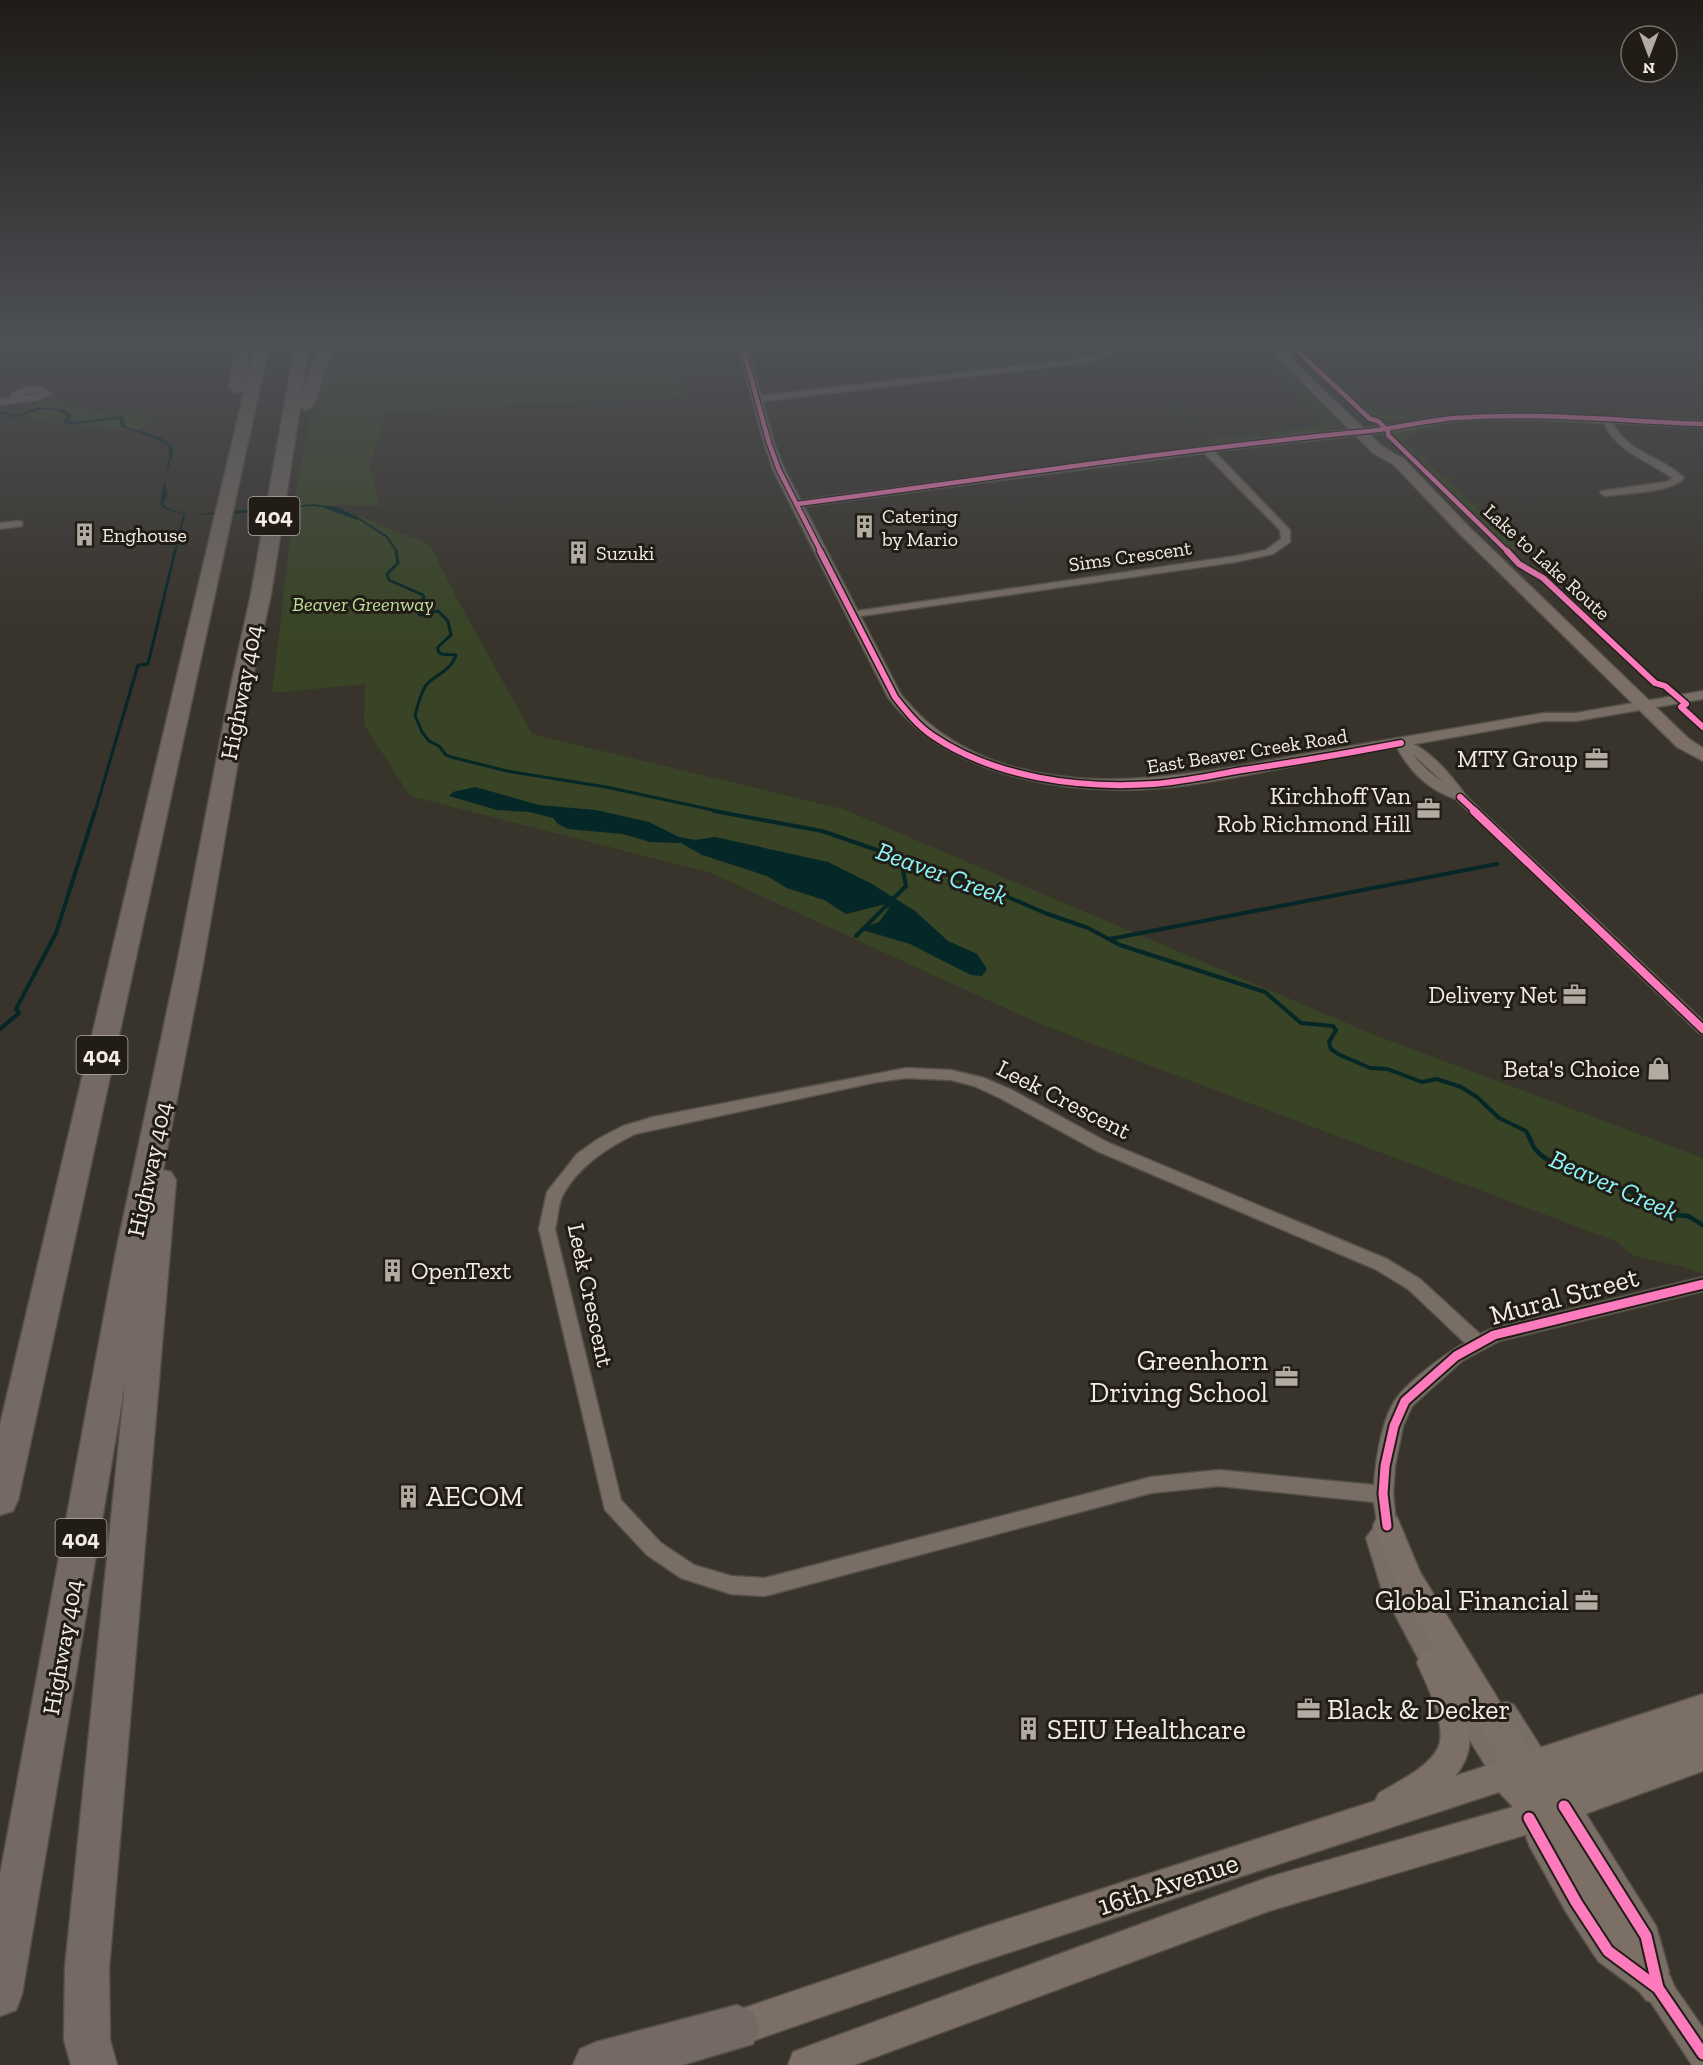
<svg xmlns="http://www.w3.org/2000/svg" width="1703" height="2065" font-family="'Zilla Slab',serif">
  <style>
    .green { fill: #384425 }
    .water { fill: #062727 }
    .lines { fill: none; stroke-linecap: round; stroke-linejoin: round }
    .stream-far3 { stroke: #062727; stroke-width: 2 }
    .stream-far2 { stroke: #062727; stroke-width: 3 }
    .stream-far1 { stroke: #062727; stroke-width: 4 }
    .stream { stroke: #062727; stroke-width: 4.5 }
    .minor-casing { stroke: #555049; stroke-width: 3 }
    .tertiary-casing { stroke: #555049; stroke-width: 3 }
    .secondary-casing { stroke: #555049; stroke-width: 3 }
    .motorway-casing { stroke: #555049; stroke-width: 3 }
    .minor { fill: #796e66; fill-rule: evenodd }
    .tertiary { fill: #796e66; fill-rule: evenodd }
    .secondary { fill: #7c6f66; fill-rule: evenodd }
    .motorway { fill: #746a63; fill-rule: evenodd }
    .cycleway-far4-casing { stroke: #211d16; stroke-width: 7 }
    .cycleway-far3-casing { stroke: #211d16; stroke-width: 9 }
    .cycleway-far2-casing { stroke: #211d16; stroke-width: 11 }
    .cycleway-far1-casing { stroke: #211d16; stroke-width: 13 }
    .cycleway-casing { stroke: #211d16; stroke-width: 15 }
    .cycleway-far4 { stroke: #fd7abc; stroke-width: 4.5 }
    .cycleway-far3 { stroke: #fd7abc; stroke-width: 6 }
    .cycleway-far2 { stroke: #fd7abc; stroke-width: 8 }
    .cycleway-far1 { stroke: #fd7abc; stroke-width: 9 }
    .cycleway { stroke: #fd7abc; stroke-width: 11 }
    .labels { text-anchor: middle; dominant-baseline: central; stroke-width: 6; stroke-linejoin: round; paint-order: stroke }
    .far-poi-label { font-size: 20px; fill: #f2ece2; stroke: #211d16; text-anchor: start }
    .far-street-label { font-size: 20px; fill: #f2ece2; stroke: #211d16 }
    .far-park-label { font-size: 20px; font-style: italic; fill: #c0df99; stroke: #211d16 }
    .shield { fill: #211d16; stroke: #b3aea5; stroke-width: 1.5 }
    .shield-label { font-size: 22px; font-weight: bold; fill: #f2ece2 }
    .street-label { font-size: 24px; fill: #f2ece2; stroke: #211d16 }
    .poi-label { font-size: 24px; fill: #f2ece2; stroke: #211d16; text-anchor: end }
    .water-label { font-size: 26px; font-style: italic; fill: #8cf5f8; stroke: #211d16 }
    .near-street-label { font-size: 28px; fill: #f2ece2; stroke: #211d16 }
    .near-poi-label { font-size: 28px; fill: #f2ece2; stroke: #211d16; text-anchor: start }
  </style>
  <rect width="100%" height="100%" fill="#38332b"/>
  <g class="green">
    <path d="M 334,345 L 735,345 L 743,371 L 679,377 L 684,397 L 385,412 L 370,467 L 380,506 L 332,505 L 430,545 L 459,602 L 532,734 L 843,809 L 1377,1036 L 1703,1158 L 1703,1274 L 1683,1267 L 1634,1256 L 1615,1241 L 1040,1024 L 711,873 L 410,796 L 364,725 L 365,684 L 272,693 L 294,506 L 309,422 Z"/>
    <path d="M 1249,345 L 1257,345 L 1335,419 L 1336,428 L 1280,436 L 1266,430 L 1271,432 L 1315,426 L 1313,424 L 1319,425 L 1324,420 L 1318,418 L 1323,417 Z"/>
    <path d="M 1329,378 L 1336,378 C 1365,404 1369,419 1410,414 L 1414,418 L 1384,422 L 1373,420 Z"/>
    <path d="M 1171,398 L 1167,400 L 1211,437 L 1217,436 L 1221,438 L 1257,434 L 1255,431 L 1264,437 C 1250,443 1218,450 1206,441 L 1213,440 L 1164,399 Z"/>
    <path d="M 41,401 L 61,402 L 98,412 L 152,417 L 137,431 L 52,424 L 16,414 Z"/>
    <path d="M 1428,424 L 1437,426 L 1440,432 L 1434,429 L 1412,433 L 1415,435 L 1409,434 L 1404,438 L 1410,440 L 1404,441 L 1421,456 L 1427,456 L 1430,458 L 1424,460 L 1443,477 L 1450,477 L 1453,479 L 1447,480 L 1471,503 L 1478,503 L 1481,505 L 1475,506 L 1493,523 L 1500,522 L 1503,525 L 1497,526 L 1520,547 L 1527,549 C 1514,551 1506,550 1498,538 L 1389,435 L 1392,431 Z"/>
    <path d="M 1423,471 L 1493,538 L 1499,547 L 1447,499 Z"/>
  </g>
  <g class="water">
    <path d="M 38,407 L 63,409 L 72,415 L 70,420 L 73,422 L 119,416 L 125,418 L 124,423 L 127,427 C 143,433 167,434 174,451 C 170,459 169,470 164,481 L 168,492 L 163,505 C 172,512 186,513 197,514 L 313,504 L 337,507 L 362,519 L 357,520 L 322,507 L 309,506 C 277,510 187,522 161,507 C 159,489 173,462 168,446 C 154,437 137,433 121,427 L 119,419 L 117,419 L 69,425 L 62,423 L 67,416 L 59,411 L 42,409 L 15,418 L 0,413 L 0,411 L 17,415 Z"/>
    <path d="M 475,787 L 539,805 L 596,810 L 649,822 L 679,837 L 695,840 L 715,837 L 828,862 L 872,884 L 915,911 L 948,941 L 977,954 L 987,969 L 982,976 L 971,975 L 910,944 L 859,929 L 879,922 L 889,908 L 886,904 L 846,914 L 824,900 L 787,888 L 767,876 L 702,855 L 681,843 L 650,842 L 623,834 L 568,829 L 558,824 L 553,818 L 530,812 L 497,810 L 449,796 L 453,792 Z"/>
  </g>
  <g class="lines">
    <g class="stream-far3">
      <path d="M 361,520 L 387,537 L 397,552"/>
      <path d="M 175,552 L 184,515"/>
    </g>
    <g class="stream-far2">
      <path d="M 396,551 L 398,563 L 387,574 L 389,580 L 423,595 L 424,598 L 414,607 L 420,615 L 438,611 L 448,621 L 451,635 L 438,647 L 438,651 L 441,654 L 456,655 C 451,670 439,673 428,683 C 421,689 418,706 415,715 L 422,732 L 429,741 L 439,746 L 446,755 L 451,757 L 507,771 L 606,787 L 722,812"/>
      <path d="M 95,812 L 138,665 L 148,664 L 175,551"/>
    </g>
    <g class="stream-far1">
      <path d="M 714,811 L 822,831 L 987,888 L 1045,913 L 1088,928 L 1120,945 L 1265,992 L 1301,1023 L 1333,1026 L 1336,1030 L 1329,1042 L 1331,1049 L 1338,1054 L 1370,1068 L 1387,1069 L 1422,1082 L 1437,1079 L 1461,1087 L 1477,1097 L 1499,1118 L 1526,1131 L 1530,1139"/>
      <path d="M 856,936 L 906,886 L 901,860"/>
      <path d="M 1110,939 L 1497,864"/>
      <path d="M 0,1029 L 19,1013 L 16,1009 L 56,933 L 95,811"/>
    </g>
    <path class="stream" d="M 1529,1137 C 1531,1141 1533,1147 1536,1150 C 1545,1161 1571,1172 1584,1168 L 1600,1180 L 1639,1195 L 1675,1215 L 1688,1216 L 1703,1225"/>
    <defs>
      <g id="minor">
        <path d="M 1111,345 L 1119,345 L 1113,355 L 1090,362 L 757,402 L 753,399 L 757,396 L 1089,358 L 1107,351 Z"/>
        <path d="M 27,387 L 42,388 L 52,394 L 38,400 L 0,405 L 0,399 L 11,398 L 12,393 ZM 28,392 L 41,394 L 19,397 Z"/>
        <path d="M 1507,413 L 1703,421 L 1703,427 L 1613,423 C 1627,453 1662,456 1684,478 C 1671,493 1625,493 1605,496 L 1600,493 L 1602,491 L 1666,482 L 1673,478 C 1648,461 1617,452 1604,423 C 1538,420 1471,413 1406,430 L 1214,451 L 1290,530 L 1290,542 L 1273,554 L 1236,562 L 854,617 L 849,614 L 850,612 L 1236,556 L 1266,550 L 1281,539 L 1280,530 L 1204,453 L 797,507 L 792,504 L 797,501 L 1294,435 L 1406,424 L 1428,418 Z"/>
        <path d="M 19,521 L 22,522 L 22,526 L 0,529 L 0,523 Z"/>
        <path d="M 1401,739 C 1429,747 1451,775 1467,797 L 1703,1021 L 1703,1034 L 1698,1032 L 1456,799 C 1429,791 1406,768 1395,743 ZM 1413,755 L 1416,757 L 1444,783 L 1428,771 Z"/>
        <path d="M 906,1068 L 951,1070 L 984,1078 L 1012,1090 L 1109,1143 L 1387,1259 L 1420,1279 L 1480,1334 L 1494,1328 L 1703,1277 L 1703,1291 L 1499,1341 L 1462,1361 L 1412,1406 L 1403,1426 L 1395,1466 L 1393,1494 L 1396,1522 L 1402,1530 L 1399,1536 L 1387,1540 L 1401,1587 L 1446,1668 L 1443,1675 L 1435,1678 L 1427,1675 L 1382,1590 L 1366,1538 L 1377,1523 L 1374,1502 L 1219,1486 L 1151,1493 L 765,1596 L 731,1594 L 681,1578 L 647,1555 L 605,1510 L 539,1229 L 547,1192 L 577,1154 L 598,1139 L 623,1126 L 653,1117 ZM 906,1078 L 951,1080 L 974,1086 L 1000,1098 L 1097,1151 L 1375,1269 L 1408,1289 L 1465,1343 C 1446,1353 1413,1378 1399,1395 C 1382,1415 1376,1459 1374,1485 L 1219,1470 L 1151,1477 L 765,1578 L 731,1576 L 694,1565 L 661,1543 L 621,1500 L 555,1229 C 558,1218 558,1202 564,1193 C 580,1165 607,1148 635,1134 L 877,1082 Z"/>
        <path d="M 1457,1690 L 1465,1693 L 1513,1768 L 1516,1776 L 1513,1784 L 1505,1787 L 1497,1784 L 1449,1707 L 1446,1700 L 1449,1693 Z"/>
        <path d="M 1506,1702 L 1514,1705 L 1547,1757 L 1550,1765 L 1547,1773 L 1539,1776 L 1531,1773 L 1498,1719 L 1495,1712 L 1498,1705 Z"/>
      </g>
      <g id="tertiary">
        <path d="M 737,345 L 747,345 L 774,443 L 785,470 L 901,695 C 909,704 917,713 926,721 C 1033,812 1187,775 1311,753 C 1389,740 1466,726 1544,713 L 1576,713 L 1703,691 L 1703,699 L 1576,721 L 1544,721 C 1471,734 1397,747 1324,760 C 1274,769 1222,781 1172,787 C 1075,797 950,780 888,697 L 773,470 L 764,443 Z"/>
        <path d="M 1561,1786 L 1571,1790 L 1656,1926 L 1669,1972 L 1667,1976 L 1703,2028 L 1703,2065 L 1692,2065 L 1648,1998 L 1598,1961 L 1566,1912 L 1530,1847 L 1526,1837 L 1530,1827 L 1540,1823 L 1550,1827 C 1573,1868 1597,1925 1635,1953 L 1633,1941 L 1551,1810 L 1547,1800 L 1551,1790 Z"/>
      </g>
      <g id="secondary">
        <path d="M 1268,345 L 1280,345 L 1294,362 L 1383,447 L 1404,459 L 1468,526 L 1689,739 L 1703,748 L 1703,761 L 1677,747 L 1458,532 L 1394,465 L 1373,453 L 1285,365 Z"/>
        <path d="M 1387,1514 L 1397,1517 L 1420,1572 L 1530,1751 L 1703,1694 L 1703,1771 L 1566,1821 L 1645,1944 L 1670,1976 L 1675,1988 L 1670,2000 L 1658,2005 L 1646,2000 L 1621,1968 L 1535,1832 L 1269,1911 L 854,2065 L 788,2065 L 793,2052 L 806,2047 L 1269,1877 L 1513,1807 L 1499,1792 L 974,1964 L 732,2048 L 720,2042 L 714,2030 L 720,2018 L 732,2012 L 974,1930 L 1375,1801 L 1379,1793 C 1397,1782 1428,1768 1438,1748 C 1448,1726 1426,1683 1417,1663 L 1421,1653 L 1435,1650 L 1398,1588 L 1373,1526 L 1377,1517 ZM 1459,1691 L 1501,1761 L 1455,1776 C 1478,1750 1470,1719 1459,1691 Z"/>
      </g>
      <g id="motorway">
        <path d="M 235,345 L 249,345 L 245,387 L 255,345 L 269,345 L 18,1500 L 13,1511 L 0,1515 L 0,1425 L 245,388 L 237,393 L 229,388 Z"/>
        <path d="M 295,345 L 309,345 L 301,396 L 319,345 L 333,345 L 314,405 L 306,410 L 300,407 L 271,594 L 252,680 L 203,964 L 163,1170 L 171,1172 L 176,1180 L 109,1968 L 110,2040 L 117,2065 L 71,2065 L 64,2040 L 65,1968 L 125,1383 L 22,1994 L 16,2010 L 0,2016 L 0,1875 L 115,1257 L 177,964 L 232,680 L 251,594 Z"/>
        <path d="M 737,2005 L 753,2012 L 760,2028 L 753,2044 L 682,2065 L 573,2065 L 580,2049 L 596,2042 Z"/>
      </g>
    </defs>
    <use href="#minor" class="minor-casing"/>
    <use href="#tertiary" class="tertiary-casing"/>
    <use href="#secondary" class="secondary-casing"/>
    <use href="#motorway" class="motorway-casing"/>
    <use href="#minor" class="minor"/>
    <use href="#tertiary" class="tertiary"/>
    <use href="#secondary" class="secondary"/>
    <use href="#motorway" class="motorway"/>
    <defs>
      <g id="cycleway-far4">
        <path d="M 742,345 L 769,443 L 779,470 L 821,552"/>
        <path d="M 1291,345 L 1370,419 L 1378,421 L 1388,431 L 1388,435 L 1508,552"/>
        <path d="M 797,504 C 988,479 1178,449 1370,431 C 1399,428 1427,420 1456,418 C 1538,412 1621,421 1703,424"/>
      </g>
      <g id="cycleway-far3">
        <path d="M 820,551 L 895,697 C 906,711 918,726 933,736 C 995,778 1080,789 1153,784 C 1183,782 1213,775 1243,770 C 1296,762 1349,753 1401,743"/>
        <path d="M 1507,551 L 1519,564 L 1543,578 L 1655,683 L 1665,686 L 1686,704 L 1681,707 L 1703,727"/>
        <path d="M 1460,797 L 1476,812"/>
      </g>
      <path id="cycleway-far2" d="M 1474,811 L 1703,1029"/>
      <path id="cycleway-far1" d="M 1387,1526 L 1383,1494 L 1385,1466 L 1394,1426 L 1405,1401 L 1456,1356 L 1494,1335 L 1703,1284"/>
      <g id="cycleway">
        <path d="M 1564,1806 L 1646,1936 L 1658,1988"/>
        <path d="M 1529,1818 L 1576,1902 L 1608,1951 L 1658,1988 L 1703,2054"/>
      </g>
    </defs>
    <use href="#cycleway-far4" class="cycleway-far4-casing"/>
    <use href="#cycleway-far3" class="cycleway-far3-casing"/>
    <use href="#cycleway-far2" class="cycleway-far2-casing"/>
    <use href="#cycleway-far1" class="cycleway-far1-casing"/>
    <use href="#cycleway" class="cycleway-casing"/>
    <use href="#cycleway-far4" class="cycleway-far4"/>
    <use href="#cycleway-far3" class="cycleway-far3"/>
    <use href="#cycleway-far2" class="cycleway-far2"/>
    <use href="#cycleway-far1" class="cycleway-far1"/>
    <use href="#cycleway" class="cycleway"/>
  </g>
  <linearGradient id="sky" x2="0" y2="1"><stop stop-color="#1f1c18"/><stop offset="0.54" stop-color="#4d5055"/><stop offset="1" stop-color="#4d5055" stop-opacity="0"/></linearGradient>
  <rect width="1703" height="634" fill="url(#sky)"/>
  <defs>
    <symbol id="building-bare" viewBox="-9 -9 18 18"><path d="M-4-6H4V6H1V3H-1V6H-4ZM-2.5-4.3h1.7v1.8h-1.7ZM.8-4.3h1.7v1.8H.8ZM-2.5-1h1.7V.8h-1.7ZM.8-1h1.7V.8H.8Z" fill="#b1aba2" stroke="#211d16" stroke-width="2.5" paint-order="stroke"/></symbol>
    <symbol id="office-bare" viewBox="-9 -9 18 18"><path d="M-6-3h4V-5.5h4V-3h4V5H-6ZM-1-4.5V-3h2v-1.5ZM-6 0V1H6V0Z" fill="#b1aba2" stroke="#211d16" stroke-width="2.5" paint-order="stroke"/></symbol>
    <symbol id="shop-bare" viewBox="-9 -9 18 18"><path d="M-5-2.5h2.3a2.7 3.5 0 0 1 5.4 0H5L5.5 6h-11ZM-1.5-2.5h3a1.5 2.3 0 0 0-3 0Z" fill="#b1aba2" stroke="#211d16" stroke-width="2.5" paint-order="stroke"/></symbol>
  </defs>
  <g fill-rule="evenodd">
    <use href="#building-bare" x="848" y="510" width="33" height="33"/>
    <use href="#building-bare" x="68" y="518" width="33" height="33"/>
    <use href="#building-bare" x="562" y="536" width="33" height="33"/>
    <use href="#office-bare" x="1580" y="742" width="33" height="33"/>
    <use href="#office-bare" x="1412" y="792" width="33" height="33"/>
    <use href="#office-bare" x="1558" y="978" width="33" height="33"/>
    <use href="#shop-bare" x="1642" y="1052" width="33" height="33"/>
    <use href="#building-bare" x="376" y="1254" width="33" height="33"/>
    <use href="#office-bare" x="1270" y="1360" width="33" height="33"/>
    <use href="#building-bare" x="392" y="1480" width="33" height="33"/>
    <use href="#office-bare" x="1570" y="1584" width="33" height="33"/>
    <use href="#office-bare" x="1292" y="1692" width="33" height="33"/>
    <use href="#building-bare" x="1012" y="1712" width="33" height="33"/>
  </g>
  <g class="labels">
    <g class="far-poi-label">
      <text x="882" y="516">Catering<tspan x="882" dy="23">by Mario</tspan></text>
      <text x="102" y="535">Enghouse</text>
      <text x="596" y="553">Suzuki</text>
    </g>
    <g class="far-street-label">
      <text transform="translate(1130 556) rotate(-8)">Sims Crescent</text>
      <text transform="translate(1547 562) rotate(42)">Lake to Lake Route</text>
      <text transform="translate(1247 751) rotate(-9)">East Beaver Creek Road</text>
    </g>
    <g class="far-park-label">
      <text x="363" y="604">Beaver Greenway</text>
    </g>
    <g class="shield">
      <rect x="248.5" y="497" width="51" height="38" rx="4.5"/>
      <rect x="76.5" y="1036" width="51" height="38" rx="4.5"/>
      <rect x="55.5" y="1519" width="51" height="38" rx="4.5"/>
    </g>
    <g class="shield-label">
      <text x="274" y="516">404</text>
      <text x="102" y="1055">404</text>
      <text x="81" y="1538">404</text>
    </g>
    <g class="street-label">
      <text transform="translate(241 692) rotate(-79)">Highway 404</text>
      <text transform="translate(1064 1099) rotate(27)">Leek Crescent</text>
      <text transform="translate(149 1169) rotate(-78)">Highway 404</text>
      <text transform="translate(591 1295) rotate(78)">Leek Crescent</text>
      <text transform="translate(62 1647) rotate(-80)">Highway 404</text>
    </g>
    <g class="poi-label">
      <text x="1578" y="758">MTY Group</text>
      <text x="1411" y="795">Kirchhoff Van<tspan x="1411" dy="28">Rob Richmond Hill</tspan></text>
      <text x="1557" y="994">Delivery Net</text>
      <text x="1640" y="1068">Beta's Choice</text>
      <text x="411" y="1270" text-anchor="start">OpenText</text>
    </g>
    <g class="water-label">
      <text transform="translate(942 873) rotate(20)">Beaver Creek</text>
      <text transform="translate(1614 1185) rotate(24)">Beaver Creek</text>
    </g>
    <g class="near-street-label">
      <text transform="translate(1564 1296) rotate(-15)">Mural Street</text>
      <text transform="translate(1168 1884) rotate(-18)">16th Avenue</text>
    </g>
    <g class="near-poi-label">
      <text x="1268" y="1360" text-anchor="end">Greenhorn<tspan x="1268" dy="32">Driving School</tspan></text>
      <text x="426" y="1496">AECOM</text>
      <text x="1569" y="1600" text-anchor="end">Global Financial</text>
      <text x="1327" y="1709">Black &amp; Decker</text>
      <text x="1047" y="1729">SEIU Healthcare</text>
    </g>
  </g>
  <g transform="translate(1649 54) rotate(180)"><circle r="28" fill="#211d16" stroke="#757068" stroke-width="1.5"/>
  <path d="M0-4.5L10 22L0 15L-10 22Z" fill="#b1aba2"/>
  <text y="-9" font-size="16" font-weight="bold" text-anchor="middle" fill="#f2ece2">N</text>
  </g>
</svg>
